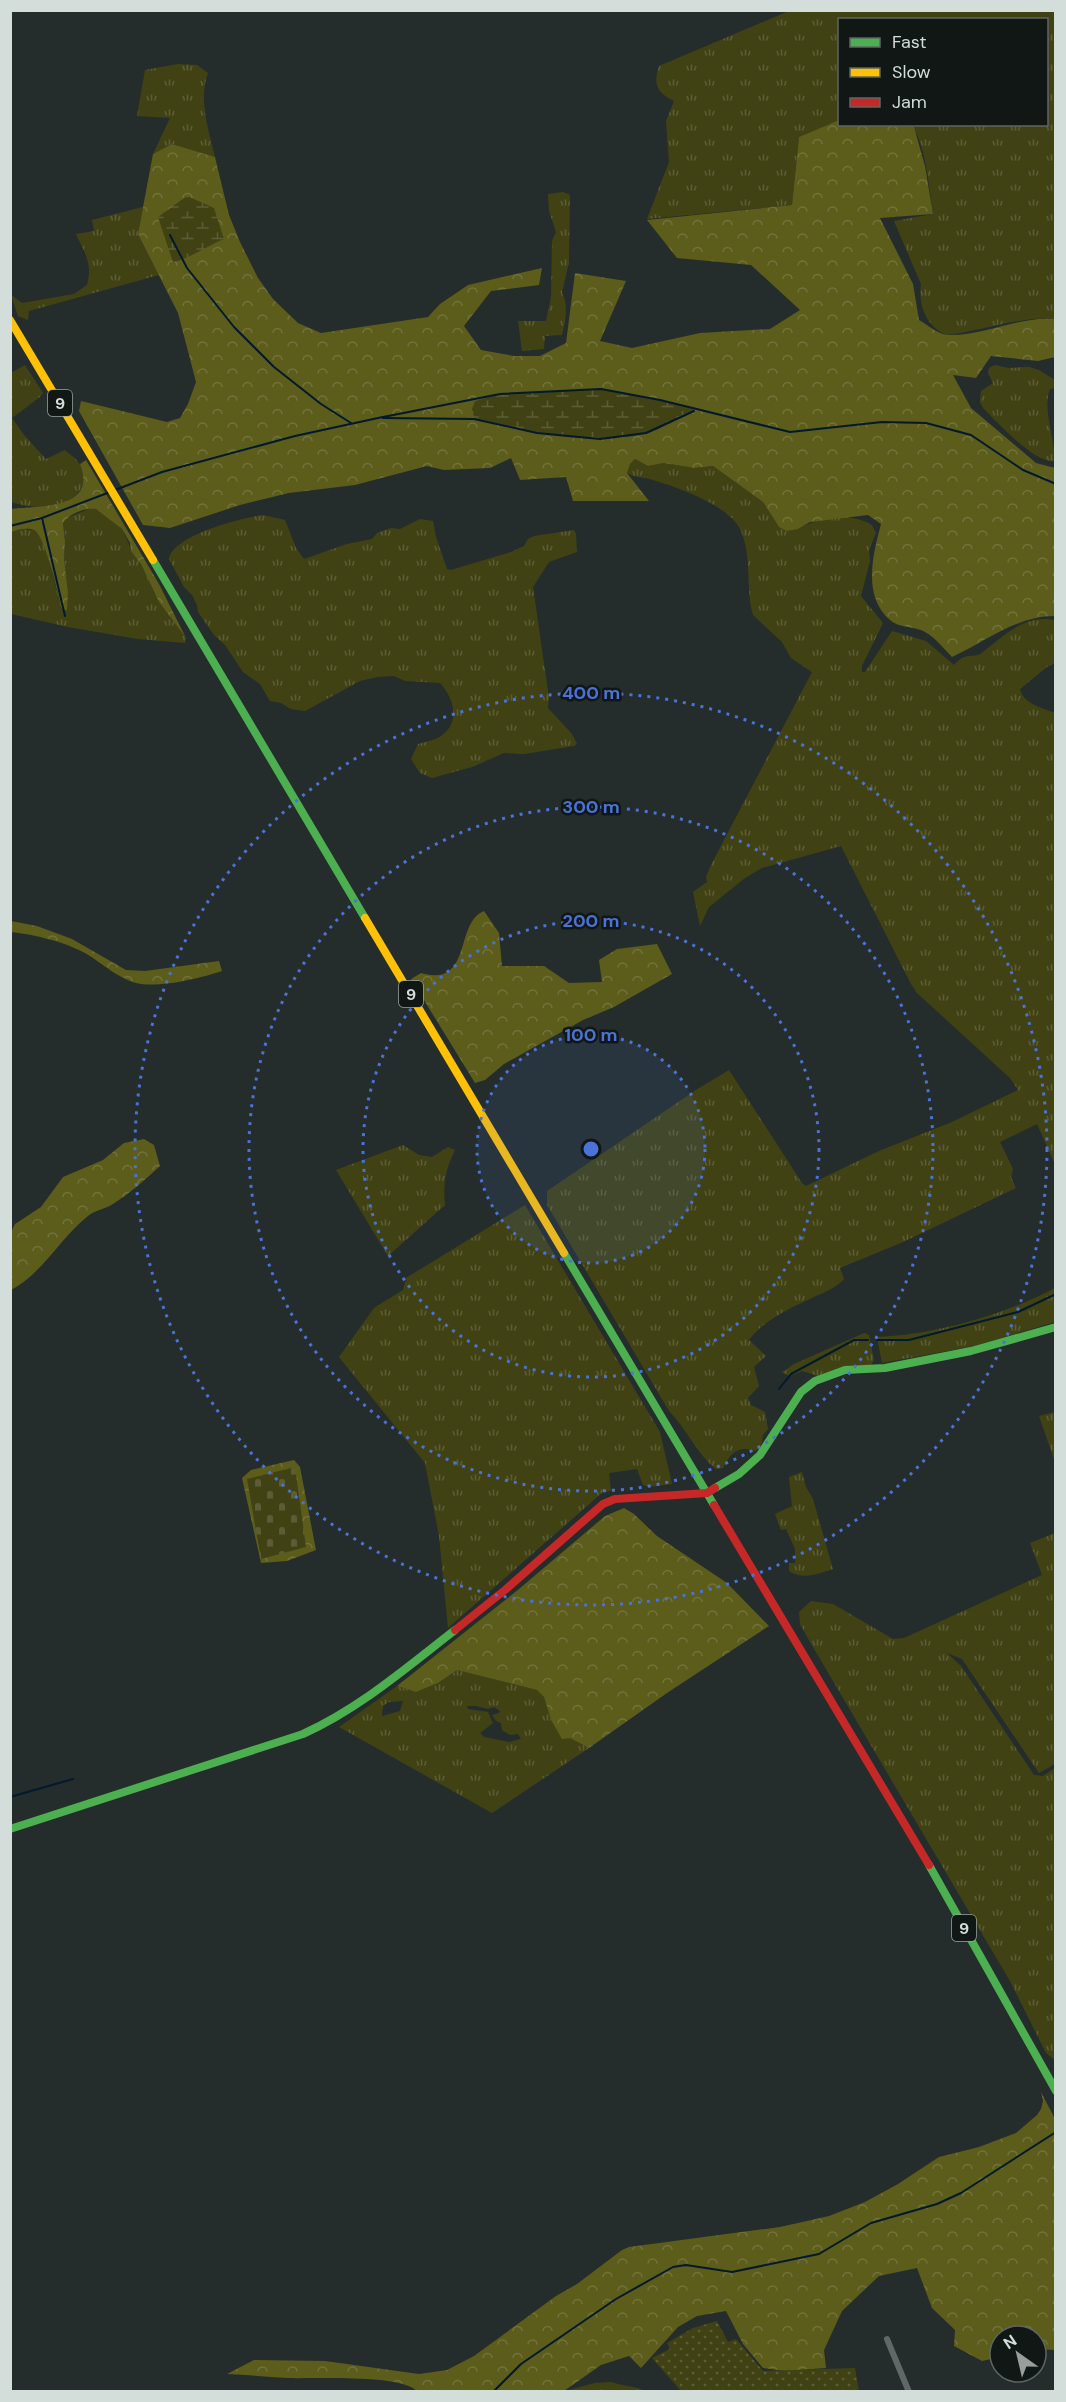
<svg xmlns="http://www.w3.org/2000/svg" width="1066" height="2402" font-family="'DM Sans',sans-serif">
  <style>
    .grass { fill: url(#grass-tufts); fill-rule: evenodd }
    .forest { fill: url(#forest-crowns) }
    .wetland { fill: url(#wetland-marsh) }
    .cemetery { fill: url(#cemetery-stones) }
    .garden { fill: url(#garden-dots) }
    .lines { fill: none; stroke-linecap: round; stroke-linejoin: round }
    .stream { stroke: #03192d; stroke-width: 2 }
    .street { stroke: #616666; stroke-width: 6 }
    .fast { stroke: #4caf50; stroke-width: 8 }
    .slow { stroke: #ffc107; stroke-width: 8 }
    .jam { stroke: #c62828; stroke-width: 8 }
    .ring { fill: none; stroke: #4a72d8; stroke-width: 3; stroke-dasharray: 3 6 }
    .labels { text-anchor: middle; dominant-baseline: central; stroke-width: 5; stroke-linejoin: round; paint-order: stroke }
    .shield { fill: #101715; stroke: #98a29f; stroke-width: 1.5 }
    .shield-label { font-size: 16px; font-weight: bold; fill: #d3ddda }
    .centre { fill: #4a72d8; stroke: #101715; stroke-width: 3 }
    .ring-label { font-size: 18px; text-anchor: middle; font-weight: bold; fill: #4a72d8; stroke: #101715; stroke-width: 5; stroke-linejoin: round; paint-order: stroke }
  </style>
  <defs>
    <pattern id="grass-tufts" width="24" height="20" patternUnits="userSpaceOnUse" patternTransform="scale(1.5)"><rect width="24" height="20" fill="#414214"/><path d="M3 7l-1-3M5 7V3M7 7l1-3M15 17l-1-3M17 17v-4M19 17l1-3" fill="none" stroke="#5c5d36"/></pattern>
    <pattern id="forest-crowns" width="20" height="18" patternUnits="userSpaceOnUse" patternTransform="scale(1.5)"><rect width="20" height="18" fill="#5c5c1b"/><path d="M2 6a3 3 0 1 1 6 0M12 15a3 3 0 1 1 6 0" fill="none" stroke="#72733c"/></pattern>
    <pattern id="wetland-marsh" width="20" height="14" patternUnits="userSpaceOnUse" patternTransform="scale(1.5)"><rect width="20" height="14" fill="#414214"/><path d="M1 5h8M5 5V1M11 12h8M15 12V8" fill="none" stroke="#5c5d36"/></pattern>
    <pattern id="cemetery-stones" width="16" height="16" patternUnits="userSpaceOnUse" patternTransform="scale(1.5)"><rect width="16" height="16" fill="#414214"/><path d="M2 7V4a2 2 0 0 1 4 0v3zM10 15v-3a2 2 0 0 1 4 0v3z" fill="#5c5d36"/></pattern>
    <pattern id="garden-dots" width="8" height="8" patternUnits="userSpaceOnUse" patternTransform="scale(1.5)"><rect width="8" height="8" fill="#414214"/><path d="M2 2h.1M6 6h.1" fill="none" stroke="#5c5d36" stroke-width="1.8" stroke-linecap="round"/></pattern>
  </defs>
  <rect width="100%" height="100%" fill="#242d2b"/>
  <g class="grass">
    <path d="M 789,11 L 1055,11 L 1055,319 C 1020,316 982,331 947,335 C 926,327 918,305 921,284 L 894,221 L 933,214 C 930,194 925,136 910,125 L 1046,124 L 1046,20 L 840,20 L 839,120 L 799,137 L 792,205 L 647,219 L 669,162 L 666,121 L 674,101 C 657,93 653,84 659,66 Z"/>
    <path d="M 178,64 L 197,65 L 208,73 C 198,100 209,131 215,157 L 172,144 L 153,154 L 170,118 L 137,116 L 145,70 Z"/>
    <path d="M 563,192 L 570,195 L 569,262 L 562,293 C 569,305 565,322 562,335 L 545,336 L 544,349 L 522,351 L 518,321 L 546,321 L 551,297 L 552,241 L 556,232 L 549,211 L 548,194 Z"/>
    <path d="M 143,207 L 138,234 L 159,275 L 29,311 L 28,320 L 18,316 L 11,295 L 22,303 L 28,302 L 74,294 L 87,285 C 93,263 85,254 76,234 L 94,231 L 92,220 Z"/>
    <path d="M 25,365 L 43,393 L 40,397 L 12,418 L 24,435 L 46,459 L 65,450 C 69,454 76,458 79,463 C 93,481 76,501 58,506 C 44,509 23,506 11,502 L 11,373 Z"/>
    <path d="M 995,365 L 1008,368 L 1029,367 L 1039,370 L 1055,380 L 1055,388 L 1050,389 C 1042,407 1055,440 1055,461 C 1036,465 997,422 983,408 L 980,402 L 981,391 L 993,383 L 988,373 L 989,368 Z"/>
    <path d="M 635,459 L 648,466 L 664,463 L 694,468 L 713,466 L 763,502 L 777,524 L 798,529 C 818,517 850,512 872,525 L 876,533 L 869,550 L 870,561 L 861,596 L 883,623 L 862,666 L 862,672 L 865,672 L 892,631 L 926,641 L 954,665 C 967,650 974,660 983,652 C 1005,635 1025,614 1055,620 L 1055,663 L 1047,667 L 1020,689 C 1023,704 1043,708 1055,713 L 1055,1160 L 1054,1162 L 1037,1124 L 1000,1142 L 1013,1169 L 1011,1177 L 1016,1188 L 903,1242 L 840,1268 L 844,1279 C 835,1289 824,1292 812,1298 C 790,1308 764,1320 749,1340 L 766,1356 L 754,1367 L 759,1386 L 748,1398 L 751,1405 L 765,1412 L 768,1429 L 763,1435 L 761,1448 L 754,1451 C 738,1445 730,1454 723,1468 L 716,1469 C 696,1453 687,1429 669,1411 L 547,1205 L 547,1191 L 696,1090 L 729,1070 L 802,1183 L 806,1186 L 879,1151 L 952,1122 L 1018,1090 L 1010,1078 L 917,993 L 911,984 L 841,846 L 762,868 L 745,878 L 709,907 L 700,926 L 693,892 L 707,882 L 706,877 L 711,865 L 812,672 L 791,658 L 782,642 L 753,615 C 745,588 753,556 740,529 C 728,505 677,487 653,480 C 644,477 634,478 627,473 L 630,464 Z"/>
    <path d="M 91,508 L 99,510 L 122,529 L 131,549 L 141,564 L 159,602 L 186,638 L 185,643 L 138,639 L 68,627 L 11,614 L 10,532 L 23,529 L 34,530 L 39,534 L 45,543 L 61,607 L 67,599 L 68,592 L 64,559 L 65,537 L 63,523 L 67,518 Z"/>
    <path d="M 263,515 L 285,520 L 296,548 L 304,559 L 347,544 L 372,539 L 377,533 L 391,528 L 400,529 L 420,519 L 433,521 L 436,537 L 447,569 L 451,570 L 511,552 L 524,546 L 528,539 L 534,536 L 574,530 L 576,534 L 577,552 L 549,562 L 533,587 L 549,698 L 548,708 L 572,734 L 577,744 L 574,746 L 524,754 L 504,753 L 472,767 L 432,778 L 420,773 L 411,759 L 418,744 C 425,742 435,740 441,736 C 461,723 454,698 440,683 L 405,681 L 394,676 L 377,677 L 360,681 L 305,711 L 291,709 L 281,703 L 270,701 L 260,684 L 243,672 L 225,645 L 214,635 L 198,612 L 197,605 L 192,595 L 184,587 L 169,559 C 173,535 241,518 263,515 Z"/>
    <path d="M 403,1145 L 419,1155 L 432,1157 L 448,1147 L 455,1150 C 445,1170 443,1184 445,1205 L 388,1256 L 336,1170 Z"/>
    <path d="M 525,1205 L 660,1432 L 672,1484 L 649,1487 L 643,1485 L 637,1469 L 609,1473 L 611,1491 L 603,1492 L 448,1628 L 439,1536 L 425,1463 L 339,1357 L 374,1308 L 403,1290 L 406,1278 Z"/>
    <path d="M 1055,1288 L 1055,1322 L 974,1346 L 882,1363 L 877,1337 C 935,1335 1004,1315 1055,1288 Z"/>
    <path d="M 864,1333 L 869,1335 L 874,1360 L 871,1365 L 839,1368 L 818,1376 L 802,1371 L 789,1376 L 782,1372 L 794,1364 Z"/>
    <path d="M 1055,1412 L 1056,1412 L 1055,1462 L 1039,1416 Z"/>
    <path d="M 802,1472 L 806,1487 L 813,1499 L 833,1569 C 818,1574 803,1580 789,1571 L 789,1563 L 795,1563 L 795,1549 L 786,1529 L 781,1530 L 775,1514 L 792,1506 L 789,1477 Z"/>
    <path d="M 1055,1533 L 1055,1764 L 1039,1773 L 962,1659 L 947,1653 L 961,1666 L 1034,1775 L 1043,1776 L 1055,1768 L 1055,2060 L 1046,2053 L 1010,1981 L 810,1642 L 800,1624 L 799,1612 L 811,1601 L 833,1604 L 893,1639 L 904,1638 L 1042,1575 L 1030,1543 Z"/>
    <path d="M 457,1670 L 537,1690 L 544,1697 L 551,1720 L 562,1738 L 570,1738 L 589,1748 L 492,1813 L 339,1727 L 397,1686 L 416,1692 L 438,1683 ZM 403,1701 L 400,1711 L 382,1716 L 383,1706 L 389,1702 ZM 467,1706 L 476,1706 L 488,1709 L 494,1707 L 500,1711 L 499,1713 L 492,1715 L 496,1721 L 501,1723 L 502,1730 L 510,1735 L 518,1734 L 521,1739 L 509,1742 L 484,1737 L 480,1733 L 493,1723 L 488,1712 L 468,1709 Z"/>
    <path d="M 611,2382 C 623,2386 634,2386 645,2391 L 565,2391 L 595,2383 Z"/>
  </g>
  <g class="forest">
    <path d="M 839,120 L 840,124 L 910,125 L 914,127 L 925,166 L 933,214 L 880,218 L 913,284 L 919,320 C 928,325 939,335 948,335 C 985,336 1018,316 1055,319 L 1055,357 L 1038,361 L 991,356 L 976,378 L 953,375 L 971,408 L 1036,463 L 1055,468 L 1055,616 C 1016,616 987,641 952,657 C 944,649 935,637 925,632 C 915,626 898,628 890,620 C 862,596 873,554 881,524 L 868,515 L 810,522 L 798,529 L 787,531 L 779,527 L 763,502 L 713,466 L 694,468 L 664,463 L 648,466 L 635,459 L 630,464 L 627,473 L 649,501 L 573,501 L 566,477 L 520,480 L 511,458 L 490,468 L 444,470 L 427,466 L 355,485 L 289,493 L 240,505 L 170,528 L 143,525 L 79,411 L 81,401 L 167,422 L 180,418 L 188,404 L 196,382 L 178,313 L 138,234 L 153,154 L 172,144 L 215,157 L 229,215 L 240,242 L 258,278 L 273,299 L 298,323 L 321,333 L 428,317 L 440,304 L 468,285 L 542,268 L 539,285 L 491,291 L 464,326 L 481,350 L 514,356 L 540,356 L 566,343 L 575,273 L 626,281 L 600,341 L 632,348 L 700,333 L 770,329 L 800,310 L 751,265 L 677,258 L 647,220 L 792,205 L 799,137 Z"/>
    <path d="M 86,460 L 159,584 L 186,638 L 159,602 L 141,564 L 131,551 L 130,543 L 122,529 L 96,509 C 85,507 69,514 63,523 L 65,541 L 64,559 L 68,592 L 67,610 L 64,610 L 61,607 C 59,594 44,534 34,530 C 27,527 18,530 11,532 L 11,509 C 39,506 98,510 80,464 Z"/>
    <path d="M 484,911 L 499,933 L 502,966 L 544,966 L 569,983 L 602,982 L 599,960 L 617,949 L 657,944 L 672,974 L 614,1007 L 583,1020 L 504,1064 L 485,1080 L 475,1083 L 411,979 L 421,973 C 473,988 454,923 484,911 Z"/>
    <path d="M 11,921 L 37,926 L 72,939 L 126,970 L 145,971 L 219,961 L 222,971 C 201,978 164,987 141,984 C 121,981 102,963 85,953 C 62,941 36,935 11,932 Z"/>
    <path d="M 144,1139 L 154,1145 L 160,1166 C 145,1180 130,1193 113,1204 C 105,1209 95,1210 88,1216 C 60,1238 43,1273 11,1290 L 11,1232 L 15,1224 L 41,1207 L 63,1177 L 103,1160 L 124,1143 Z"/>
    <path d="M 294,1460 L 300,1467 L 316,1550 L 287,1561 L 261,1563 L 242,1478 L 251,1470 Z"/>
    <path d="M 624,1508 L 634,1514 L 657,1536 L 727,1583 L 769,1626 L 667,1693 L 589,1748 L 570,1738 L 562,1739 L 551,1720 L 544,1697 L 537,1690 L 457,1670 L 438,1683 L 416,1692 L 397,1686 L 519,1589 L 605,1516 Z"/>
    <path d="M 1041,2092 L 1055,2119 L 1055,2350 L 1036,2349 L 1036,2336 L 1000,2336 L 1000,2357 L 982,2361 L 954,2346 L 955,2330 L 932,2308 L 917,2268 L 879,2276 L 842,2311 L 824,2350 L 826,2368 L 785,2371 L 763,2368 L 743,2344 L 726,2311 L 697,2316 L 678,2327 L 641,2368 L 629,2356 L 601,2365 L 564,2391 L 417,2391 C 399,2374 315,2379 288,2378 C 268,2377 248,2375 227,2374 L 254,2360 L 325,2361 L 419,2374 L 447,2370 L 474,2356 L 556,2296 L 577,2284 L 622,2250 L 629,2247 L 780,2227 L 829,2216 L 865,2202 L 898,2184 L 939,2157 L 979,2147 L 1016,2133 L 1037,2115 L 1041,2109 L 1043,2101 Z"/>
  </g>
  <g class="wetland">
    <path d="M 187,196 L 214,208 L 224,239 C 207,246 189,259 173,262 L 158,217 Z"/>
    <path d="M 601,389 L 660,400 L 695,410 C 679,418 661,430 644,434 C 588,447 529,431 474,419 L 472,409 L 475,401 L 500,394 Z"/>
  </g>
  <path class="cemetery" d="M 295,1467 L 306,1547 L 261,1559 L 247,1479 Z"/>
  <path class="garden" d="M 717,2321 L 728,2342 L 736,2339 L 763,2371 L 855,2368 L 859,2391 L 681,2391 L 652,2358 L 670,2349 L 667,2343 L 693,2328 Z"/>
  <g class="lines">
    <g class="stream">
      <path d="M 170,235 L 187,268 L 234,327 L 274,367 L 321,404 L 351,423"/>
      <path d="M 383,418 L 474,419 L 537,433 L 600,439 L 646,433 L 694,411"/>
      <path d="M 115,490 L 162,472 L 295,436 L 378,418 L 500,394 L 601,389 L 660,400 L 790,432 L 882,422 L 926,423 L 971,435 L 1023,470 L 1056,484"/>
      <path d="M 42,518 L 65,616"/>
      <path d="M 10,526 L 42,518 L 110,492"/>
      <path d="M 877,1340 L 909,1340 L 1018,1312 L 1056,1294"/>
      <path d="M 779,1389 L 791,1374 L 854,1340 L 868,1340"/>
      <path d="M 10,1797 L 73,1779"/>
      <path d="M 493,2392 L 521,2364 L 616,2299 L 673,2267 L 686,2265 L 732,2272 L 819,2254 L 871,2223 L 937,2204 L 961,2193 L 1056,2132"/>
    </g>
    <path class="street" d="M 887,2339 L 909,2392"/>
    <g class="fast">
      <path d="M 153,560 L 365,918"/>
      <path d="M 564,1253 L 714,1505"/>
      <path d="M 715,1488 L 739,1474 L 760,1455 L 801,1392 L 815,1381 L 845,1370 L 885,1368 L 971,1351 L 1056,1327"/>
      <path d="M 10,1829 L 303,1734 C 360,1708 406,1668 455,1630"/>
      <path d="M 929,1865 L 1056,2091"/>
    </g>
    <g class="slow">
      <path d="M 10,320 L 153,560"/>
      <path d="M 365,918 L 564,1253"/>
    </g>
    <g class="jam">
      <path d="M 714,1505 L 929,1865"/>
      <path d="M 455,1630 L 505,1590 L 603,1504 L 615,1499 L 707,1493 L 715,1488"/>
    </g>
  </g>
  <circle cx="591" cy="1149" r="114" fill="#4a72d8" fill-opacity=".12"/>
  <g class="ring">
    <circle cx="591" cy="1149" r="114"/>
    <circle cx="591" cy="1149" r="228"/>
    <circle cx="591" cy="1149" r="342"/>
    <circle cx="591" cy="1149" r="456"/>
  </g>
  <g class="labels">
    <g class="shield">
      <rect x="48" y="390" width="24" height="26" rx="4.5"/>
      <rect x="399" y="981" width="24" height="26" rx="4.5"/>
      <rect x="952" y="1915" width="24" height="26" rx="4.5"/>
    </g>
    <g class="shield-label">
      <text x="60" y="403">9</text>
      <text x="411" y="994">9</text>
      <text x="964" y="1928">9</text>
    </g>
  </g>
  <circle cx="591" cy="1149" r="9" class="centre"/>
  <g class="ring-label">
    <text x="591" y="699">400 m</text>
    <text x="591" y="813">300 m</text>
    <text x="591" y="927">200 m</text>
    <text x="591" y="1041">100 m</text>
  </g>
  <rect width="1066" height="2402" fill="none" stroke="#d3ddda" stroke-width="24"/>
  <rect x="838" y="18" width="210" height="108" fill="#101715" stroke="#5e6664" stroke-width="1.5"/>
  <rect x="850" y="38" width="30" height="9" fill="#4caf50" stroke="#5e6664" stroke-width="1.5"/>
  <text x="892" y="48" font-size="18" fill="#d3ddda">Fast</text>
  <rect x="850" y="68" width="30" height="9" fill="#ffc107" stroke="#5e6664" stroke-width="1.5"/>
  <text x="892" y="78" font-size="18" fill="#d3ddda">Slow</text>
  <rect x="850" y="98" width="30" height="9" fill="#c62828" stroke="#5e6664" stroke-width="1.5"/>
  <text x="892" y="108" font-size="18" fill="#d3ddda">Jam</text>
  <g transform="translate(1018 2354) rotate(326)"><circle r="28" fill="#101715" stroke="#5e6664" stroke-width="1.5"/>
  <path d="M0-4.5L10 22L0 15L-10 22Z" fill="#969f9d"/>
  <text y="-9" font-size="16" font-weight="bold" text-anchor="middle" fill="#d3ddda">N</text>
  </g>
</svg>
